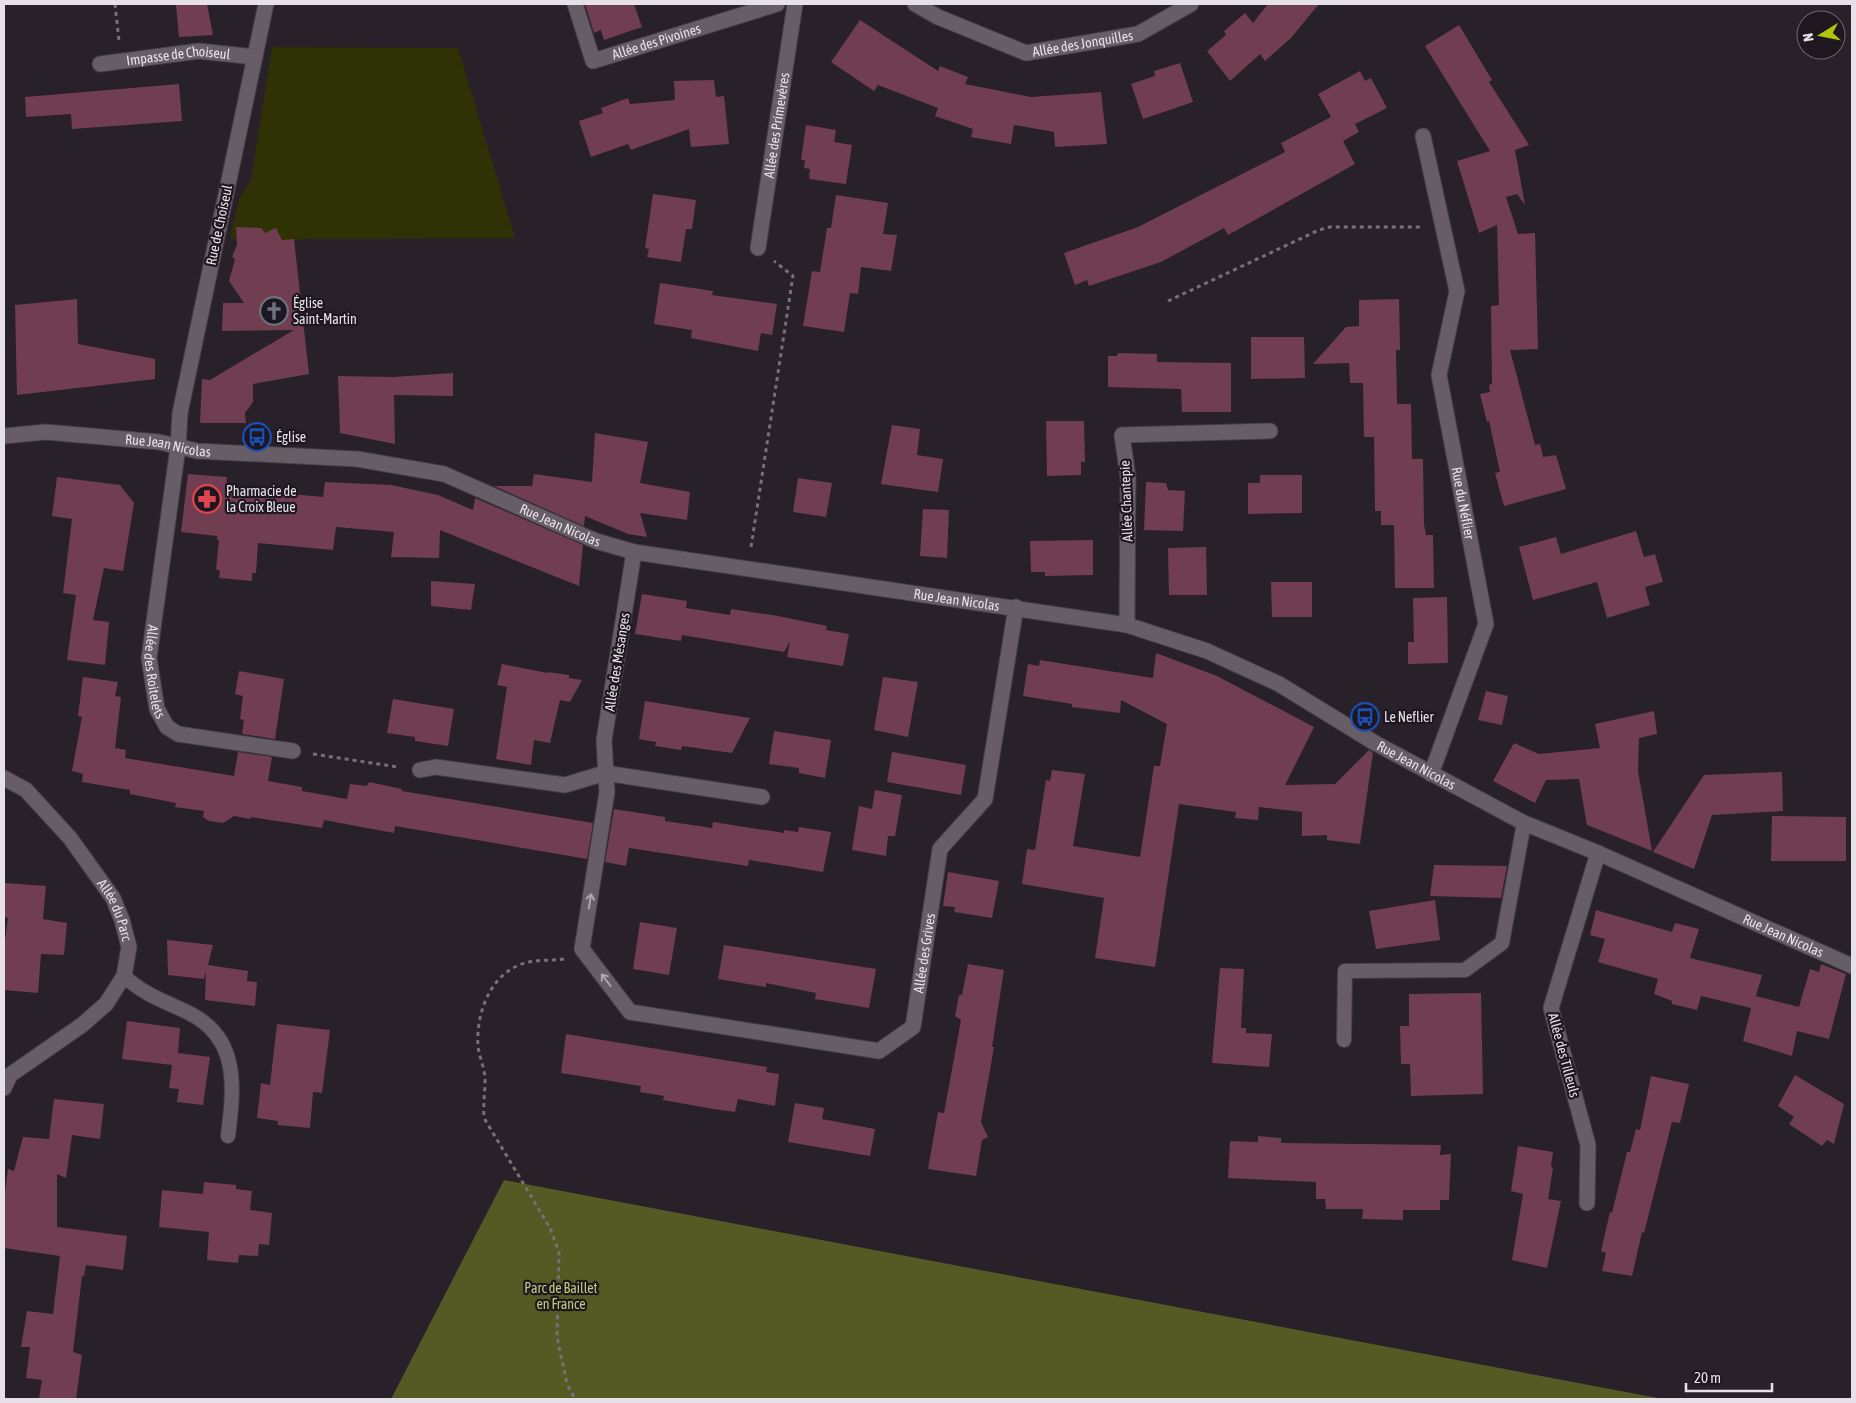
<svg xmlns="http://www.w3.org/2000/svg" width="1856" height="1403" font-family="'Asap Condensed',sans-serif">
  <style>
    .green { fill: #2e3205 }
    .forest { fill: #545a24 }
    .building { fill: #713d51 }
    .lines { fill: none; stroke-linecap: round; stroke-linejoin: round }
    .lane-casing { stroke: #443e45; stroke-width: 16 }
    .street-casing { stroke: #443e45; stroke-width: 17 }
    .secondary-casing { stroke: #443e45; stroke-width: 17 }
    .path { stroke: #767077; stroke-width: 3; stroke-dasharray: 4 4; stroke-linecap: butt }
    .lane { stroke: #665d67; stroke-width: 14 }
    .street { stroke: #665d67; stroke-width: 15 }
    .secondary { stroke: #665d67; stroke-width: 15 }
    .oneway { stroke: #aca6ad }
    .labels { text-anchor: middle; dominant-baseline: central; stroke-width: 4.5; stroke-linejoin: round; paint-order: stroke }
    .street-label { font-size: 14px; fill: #e6e1e7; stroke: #1f1720 }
    .poi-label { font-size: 14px; fill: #e6e1e7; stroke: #1f1720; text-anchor: start }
    .park-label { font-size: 14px; fill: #c1cb79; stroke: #1f1720 }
  </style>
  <rect width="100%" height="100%" fill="#282129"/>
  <path class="green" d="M 272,47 L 458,48 L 515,238 L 302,239 L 283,242 L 277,230 L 265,233 L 261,229 L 236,227 L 236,239 L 230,238 L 239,199 L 251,180 Z"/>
  <path class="forest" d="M 504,1180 L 1663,1399 L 391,1399 Z"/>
  <g class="building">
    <path d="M 176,4 L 207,4 L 213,35 L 179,37 Z"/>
    <path d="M 585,4 L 634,4 L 642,27 L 604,40 L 601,30 L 594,33 Z"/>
    <path d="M 1268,4 L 1319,4 L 1291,38 L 1265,61 L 1260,54 L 1230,81 L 1207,51 L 1226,35 L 1224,31 L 1245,13 L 1253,23 Z"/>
    <path d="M 860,20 L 938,71 L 940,66 L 968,77 L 965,84 L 1031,97 L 1101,92 L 1107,144 L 1055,147 L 1054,132 L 1014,125 L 1011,144 L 971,137 L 973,129 L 935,116 L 938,108 L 878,85 L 874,91 L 831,62 Z"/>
    <path d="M 1459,25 L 1492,80 L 1489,82 L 1529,145 L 1515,150 L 1525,205 L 1517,194 L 1506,197 L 1518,234 L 1535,233 L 1538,349 L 1510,350 L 1535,445 L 1540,444 L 1543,457 L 1556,455 L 1566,489 L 1504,506 L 1495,473 L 1500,472 L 1489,421 L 1487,422 L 1480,394 L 1490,392 L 1489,385 L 1492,384 L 1491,306 L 1499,305 L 1497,225 L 1479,233 L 1457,161 L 1490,151 L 1425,46 Z"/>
    <path d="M 1180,63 L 1193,102 L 1143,119 L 1131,84 L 1155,76 L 1154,71 Z"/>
    <path d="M 1360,71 L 1365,81 L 1371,78 L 1387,108 L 1355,124 L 1359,132 L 1343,141 L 1355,164 L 1228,235 L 1224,228 L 1161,262 L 1089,286 L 1087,280 L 1075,285 L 1064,253 L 1138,227 L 1285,152 L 1281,143 L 1331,117 L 1318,94 Z"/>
    <path d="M 714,80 L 716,97 L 724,96 L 729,144 L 691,147 L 689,129 L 631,150 L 628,144 L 591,157 L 579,121 L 603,113 L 601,108 L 628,98 L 630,104 L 675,100 L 674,81 Z"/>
    <path d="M 179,84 L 182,121 L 72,129 L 71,114 L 26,117 L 25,97 Z"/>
    <path d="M 806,125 L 836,130 L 834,142 L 852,145 L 846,184 L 809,179 L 810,169 L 804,168 L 805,160 L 801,160 Z"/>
    <path d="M 653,194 L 696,200 L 692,229 L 686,229 L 681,262 L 647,257 L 649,249 L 645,248 Z"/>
    <path d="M 836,195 L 888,203 L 883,234 L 897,235 L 891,271 L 861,267 L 858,294 L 850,293 L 844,332 L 803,326 L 812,271 L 820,272 L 827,228 L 831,228 Z"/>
    <path d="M 236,227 L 261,228 L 265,233 L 276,228 L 282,240 L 294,239 L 309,374 L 253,384 L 253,402 L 245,413 L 246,423 L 200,423 L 202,379 L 210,380 L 294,330 L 222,331 L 223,303 L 244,303 L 229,281 L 235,259 L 232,257 L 237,245 Z"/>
    <path d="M 660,283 L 713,291 L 712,295 L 777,304 L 772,335 L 761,333 L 758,351 L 691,338 L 692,330 L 654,324 Z"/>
    <path d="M 77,299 L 78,344 L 155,359 L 155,379 L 17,395 L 15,305 Z"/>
    <path d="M 1399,299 L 1400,350 L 1396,350 L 1397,404 L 1411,404 L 1412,459 L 1423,459 L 1424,524 L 1426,535 L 1433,535 L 1434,588 L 1395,588 L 1394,525 L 1381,525 L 1381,511 L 1375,511 L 1374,437 L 1364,437 L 1363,383 L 1350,383 L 1349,363 L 1313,364 L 1346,327 L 1359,326 L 1359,300 Z"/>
    <path d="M 1251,337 L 1304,337 L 1305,378 L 1251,379 Z"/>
    <path d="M 1118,353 L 1157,354 L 1157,362 L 1231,363 L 1231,412 L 1182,412 L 1181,389 L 1108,387 L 1108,356 L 1117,356 Z"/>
    <path d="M 453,373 L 453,396 L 394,395 L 395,444 L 340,433 L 338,376 L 393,377 Z"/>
    <path d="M 1046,421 L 1084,421 L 1085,462 L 1081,462 L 1081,475 L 1047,476 Z"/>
    <path d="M 892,425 L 920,429 L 917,455 L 943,459 L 938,492 L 881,484 Z"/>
    <path d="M 595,433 L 648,442 L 640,483 L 690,492 L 687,520 L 640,513 L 647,537 L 628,534 L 585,516 L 584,526 L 494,486 L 532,486 L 534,474 L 592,482 Z"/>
    <path d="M 188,474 L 227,477 L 226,488 L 323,497 L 325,482 L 391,485 L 438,495 L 473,510 L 475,498 L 583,545 L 579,586 L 440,530 L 439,558 L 391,557 L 394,532 L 336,527 L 333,550 L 258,543 L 256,573 L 252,573 L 252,581 L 219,578 L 220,571 L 216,569 L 219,540 L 217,540 L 217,536 L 181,532 Z"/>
    <path d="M 1260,475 L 1302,475 L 1302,513 L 1248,514 L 1248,483 L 1260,483 Z"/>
    <path d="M 57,477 L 120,485 L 134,503 L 123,571 L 104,568 L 93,620 L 109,622 L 105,665 L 67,660 L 76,595 L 63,593 L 72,519 L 52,516 Z"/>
    <path d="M 798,478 L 832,483 L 826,517 L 793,512 Z"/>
    <path d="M 1146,482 L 1166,483 L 1168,490 L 1185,491 L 1183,531 L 1144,530 Z"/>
    <path d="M 923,509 L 949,510 L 947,558 L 920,556 Z"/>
    <path d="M 1636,531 L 1644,557 L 1655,554 L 1663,582 L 1645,587 L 1650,605 L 1607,618 L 1597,582 L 1533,600 L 1519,547 L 1556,537 L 1561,554 Z"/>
    <path d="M 1093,540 L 1093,575 L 1045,576 L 1045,572 L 1031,572 L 1030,541 Z"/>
    <path d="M 1206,547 L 1207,595 L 1169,595 L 1168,548 Z"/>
    <path d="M 431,581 L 475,584 L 471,610 L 431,606 Z"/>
    <path d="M 1271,582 L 1312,582 L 1312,617 L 1272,617 Z"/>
    <path d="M 642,594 L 687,601 L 686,608 L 730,615 L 731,609 L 778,616 L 827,626 L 826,630 L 849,634 L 843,666 L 787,657 L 790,641 L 784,652 L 682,635 L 681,641 L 635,634 Z"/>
    <path d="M 1447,597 L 1448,663 L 1408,664 L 1408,642 L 1414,642 L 1413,598 Z"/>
    <path d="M 1156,653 L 1217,676 L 1314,727 L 1285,785 L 1335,784 L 1369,750 L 1373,753 L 1360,844 L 1327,840 L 1327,835 L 1302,836 L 1302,812 L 1259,807 L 1258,820 L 1235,818 L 1236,812 L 1179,804 L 1155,967 L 1095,958 L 1104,898 L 1022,884 L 1027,849 L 1035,850 L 1046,780 L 1050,781 L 1052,770 L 1085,774 L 1073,846 L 1140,857 L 1154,766 L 1160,766 L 1167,724 L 1121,700 L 1120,713 L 1072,707 L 1072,704 L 1023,696 L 1028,664 L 1039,666 L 1040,660 L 1153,678 Z"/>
    <path d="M 502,664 L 548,673 L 548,672 L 569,675 L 569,678 L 582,680 L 570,702 L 560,700 L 550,743 L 534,740 L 531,765 L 496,759 L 507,687 L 497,685 Z"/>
    <path d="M 239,671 L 284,679 L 275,739 L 242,734 L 244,720 L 240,719 L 243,696 L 235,694 Z"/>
    <path d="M 83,677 L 118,682 L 115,696 L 121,697 L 115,748 L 126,750 L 125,758 L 234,776 L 238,752 L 272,757 L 268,781 L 302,787 L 302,791 L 347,799 L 350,784 L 367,786 L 369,782 L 402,789 L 402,791 L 593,823 L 587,859 L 395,826 L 394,833 L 324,820 L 322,828 L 251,817 L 250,819 L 234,816 L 223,823 L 209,821 L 203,817 L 204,811 L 175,807 L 176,803 L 130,794 L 130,790 L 82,782 L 83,774 L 72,771 L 82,717 L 78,716 Z"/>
    <path d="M 883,677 L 918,682 L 908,737 L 874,730 Z"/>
    <path d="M 1486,691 L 1508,696 L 1502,725 L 1478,720 Z"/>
    <path d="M 393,699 L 454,709 L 448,746 L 415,741 L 415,737 L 387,733 Z"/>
    <path d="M 645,701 L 712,712 L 750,718 L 732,753 L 682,746 L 681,750 L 655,746 L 656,742 L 639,739 Z"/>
    <path d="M 1654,711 L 1657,734 L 1639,738 L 1638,771 L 1652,851 L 1587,825 L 1579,779 L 1546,780 L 1535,803 L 1493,781 L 1514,743 L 1539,754 L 1600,748 L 1595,724 Z"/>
    <path d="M 774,731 L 831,740 L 825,778 L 799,773 L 799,768 L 769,764 Z"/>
    <path d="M 892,752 L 966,765 L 961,795 L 887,782 Z"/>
    <path d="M 1782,772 L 1783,811 L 1712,815 L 1694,869 L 1653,852 L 1704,775 Z"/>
    <path d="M 875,790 L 902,795 L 895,836 L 888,836 L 886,856 L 852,850 L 859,806 L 872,809 Z"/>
    <path d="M 614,809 L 665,817 L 665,821 L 712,828 L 713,822 L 784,833 L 784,830 L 798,832 L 799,827 L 831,832 L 823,872 L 749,860 L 748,866 L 629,848 L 626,866 L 605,862 Z"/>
    <path d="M 1772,816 L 1846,817 L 1846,861 L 1771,861 Z"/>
    <path d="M 1434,865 L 1507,866 L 1501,898 L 1430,896 Z"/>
    <path d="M 948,872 L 999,881 L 992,918 L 954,912 L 955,907 L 943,906 Z"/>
    <path d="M 4,883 L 46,886 L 43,919 L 67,923 L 64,955 L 41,954 L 38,993 L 4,990 L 4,948 L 8,918 L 4,917 Z"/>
    <path d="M 1435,900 L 1440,940 L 1376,949 L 1369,911 Z"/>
    <path d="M 1596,910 L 1672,932 L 1675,923 L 1699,929 L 1690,958 L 1762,975 L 1756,996 L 1799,1007 L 1810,969 L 1819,972 L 1821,964 L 1846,974 L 1829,1039 L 1797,1031 L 1792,1056 L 1743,1041 L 1751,1008 L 1701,996 L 1697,1010 L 1672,1004 L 1672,1001 L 1654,994 L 1658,979 L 1598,962 L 1605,939 L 1590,935 Z"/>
    <path d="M 640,922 L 677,928 L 669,975 L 633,969 Z"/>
    <path d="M 167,940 L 213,945 L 208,965 L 248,971 L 247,981 L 257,982 L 255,1006 L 205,1000 L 206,971 L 204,979 L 168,975 Z"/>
    <path d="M 724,945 L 876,969 L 869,1008 L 815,999 L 816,993 L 766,983 L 766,987 L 718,979 Z"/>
    <path d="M 968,964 L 1004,970 L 992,1047 L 994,1047 L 981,1122 L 988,1137 L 982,1140 L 976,1176 L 928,1169 L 938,1112 L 944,1113 L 961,1020 L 955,1016 L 959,995 L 962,995 Z"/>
    <path d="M 1220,968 L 1244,969 L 1241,1028 L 1246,1028 L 1246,1033 L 1272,1034 L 1269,1067 L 1212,1063 Z"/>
    <path d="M 1481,993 L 1483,1094 L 1411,1096 L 1410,1064 L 1401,1064 L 1400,1026 L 1409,1026 L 1409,994 Z"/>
    <path d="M 127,1021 L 180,1028 L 178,1053 L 210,1057 L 203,1105 L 177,1102 L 179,1089 L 169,1088 L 172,1065 L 122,1059 Z"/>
    <path d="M 277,1024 L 330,1030 L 322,1093 L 313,1092 L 310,1128 L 278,1125 L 278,1121 L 257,1118 L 261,1083 L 270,1085 Z"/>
    <path d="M 566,1034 L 767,1067 L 766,1072 L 779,1074 L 775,1106 L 738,1099 L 735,1112 L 713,1109 L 663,1100 L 664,1096 L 640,1092 L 641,1086 L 561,1073 Z"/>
    <path d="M 1795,1075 L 1844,1104 L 1834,1144 L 1827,1140 L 1822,1146 L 1789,1124 L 1794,1117 L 1778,1106 Z"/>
    <path d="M 1651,1076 L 1689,1084 L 1680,1123 L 1672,1122 L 1644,1233 L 1642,1232 L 1632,1276 L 1602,1271 L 1606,1253 L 1601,1251 L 1610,1212 L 1612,1213 L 1627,1152 L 1630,1152 L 1636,1129 L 1640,1130 Z"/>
    <path d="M 54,1099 L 104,1104 L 100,1139 L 72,1135 L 66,1178 L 57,1174 L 57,1227 L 127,1236 L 123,1270 L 86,1265 L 84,1276 L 82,1276 L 73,1352 L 82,1355 L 76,1399 L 39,1399 L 42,1380 L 26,1378 L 30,1347 L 21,1347 L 27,1311 L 53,1314 L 60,1256 L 4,1248 L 4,1200 L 8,1169 L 14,1171 L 23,1137 L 49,1139 Z"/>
    <path d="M 795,1103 L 824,1108 L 822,1119 L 875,1129 L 870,1156 L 788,1142 Z"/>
    <path d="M 1258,1136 L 1281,1138 L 1281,1143 L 1441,1145 L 1440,1155 L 1451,1154 L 1449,1200 L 1440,1200 L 1440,1210 L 1403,1210 L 1403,1220 L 1362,1219 L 1363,1209 L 1326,1209 L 1325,1199 L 1316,1199 L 1316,1182 L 1228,1178 L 1230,1141 L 1258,1142 Z"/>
    <path d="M 1518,1146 L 1553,1152 L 1551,1166 L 1553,1168 L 1548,1199 L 1561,1201 L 1547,1268 L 1512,1260 L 1523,1194 L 1511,1191 Z"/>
    <path d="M 204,1182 L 236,1185 L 236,1189 L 252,1191 L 250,1210 L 272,1213 L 269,1245 L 259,1244 L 258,1256 L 239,1255 L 238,1263 L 207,1260 L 209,1232 L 159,1227 L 162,1190 L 203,1194 Z"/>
  </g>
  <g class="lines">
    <defs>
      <g id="lane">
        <path d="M 124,976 C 143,994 164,1001 187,1012 C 240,1037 234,1087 228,1136"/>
        <path d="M 1344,1040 L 1345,971 L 1465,970 L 1502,943 L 1524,823"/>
      </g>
      <g id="street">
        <path id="s1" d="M 266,4 L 180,413 L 178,447 L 149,658 L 157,709 L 167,727 L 178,734 L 293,751"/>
        <path id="s2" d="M 575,4 L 593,61 L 777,4"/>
        <path id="s3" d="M 915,4 L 938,17 L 1026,53 L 1138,34 L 1191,4"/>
        <path id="s4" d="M 100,64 L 199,51 L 255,57"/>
        <path id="s5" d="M 1423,136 L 1457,291 L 1439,375 L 1486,624 L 1431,774"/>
        <path id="s6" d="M 758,248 L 795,4"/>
        <path id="s7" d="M 634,552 L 604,740 L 607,792 L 582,949 L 630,1012 L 879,1051 L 913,1027 L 940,849 L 985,799 L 1016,607"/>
        <path d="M 1127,625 L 1128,477 L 1122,435 L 1270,431"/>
        <path d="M 420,770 L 436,767 L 565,785 L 605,773 L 762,797"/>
        <path id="s8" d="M 4,778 L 26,790 L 70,838 L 113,898 L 122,920 L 129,947 L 124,976 L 106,1004 L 82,1025 L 10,1075 L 4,1088"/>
        <path d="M 1587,1203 L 1588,1145 L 1551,1008 L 1598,853"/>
      </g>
      <g id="secondary">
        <path id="s9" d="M 4,436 L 46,432 L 159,442 L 197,451 L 357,459 L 444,474 L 596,541 L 634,552 L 1127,625 L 1207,651 L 1279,684 L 1375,743 L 1524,823 L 1598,853 L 1852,966"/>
      </g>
    </defs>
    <use href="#lane" class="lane-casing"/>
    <use href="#street" class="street-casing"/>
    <use href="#secondary" class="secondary-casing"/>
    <g class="path">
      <path d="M 115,4 L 119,41"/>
      <path d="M 1168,301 L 1319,230 L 1330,227 L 1422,227"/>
      <path d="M 751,547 L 793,276 L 774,261"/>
      <path d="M 313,754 L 398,767"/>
      <path d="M 564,959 C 548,961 533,959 519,965 C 488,978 476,1016 478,1046 C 479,1057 485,1068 485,1080 C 485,1093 483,1104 484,1118 L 550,1228 L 559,1252 L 557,1337 L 567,1384 L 575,1399"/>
    </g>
    <use href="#lane" class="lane"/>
    <use href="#street" class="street"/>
    <use href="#secondary" class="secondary"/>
  </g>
  <defs><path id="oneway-shaft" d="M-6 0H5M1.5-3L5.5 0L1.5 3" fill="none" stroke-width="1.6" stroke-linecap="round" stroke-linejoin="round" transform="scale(1.25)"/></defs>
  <g class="oneway">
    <use href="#oneway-shaft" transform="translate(590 901) rotate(-81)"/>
    <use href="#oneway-shaft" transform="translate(606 980) rotate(-127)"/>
  </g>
  <defs>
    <symbol id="church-ring" viewBox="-11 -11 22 22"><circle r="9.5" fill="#1f1720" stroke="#6b7280" stroke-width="1.5"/><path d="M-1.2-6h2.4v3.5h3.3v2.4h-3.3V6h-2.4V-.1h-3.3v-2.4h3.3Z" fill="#6b7280"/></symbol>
    <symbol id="bus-ring" viewBox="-11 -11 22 22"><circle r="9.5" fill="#1f1720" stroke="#1a4fb4" stroke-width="1.5"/><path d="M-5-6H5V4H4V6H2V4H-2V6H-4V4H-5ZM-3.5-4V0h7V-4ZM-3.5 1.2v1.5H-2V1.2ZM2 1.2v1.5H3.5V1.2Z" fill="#1a4fb4"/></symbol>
    <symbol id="pharmacy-ring" viewBox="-11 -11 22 22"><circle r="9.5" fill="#1f1720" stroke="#e0444e" stroke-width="1.5"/><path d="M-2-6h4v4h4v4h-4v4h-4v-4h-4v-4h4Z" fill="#e0444e"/></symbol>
  </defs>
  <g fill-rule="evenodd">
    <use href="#church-ring" x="258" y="295" width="32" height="32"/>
    <use href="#bus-ring" x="241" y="421" width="32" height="32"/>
    <use href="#pharmacy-ring" x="191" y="483" width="32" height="32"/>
    <use href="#bus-ring" x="1349" y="701" width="32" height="32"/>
  </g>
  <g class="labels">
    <g class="street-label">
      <text stroke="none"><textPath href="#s2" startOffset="126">Allée des Pivoines</textPath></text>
      <text stroke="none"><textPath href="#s3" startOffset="179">Allée des Jonquilles</textPath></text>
      <text stroke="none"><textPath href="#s4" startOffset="79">Impasse de Choiseul</textPath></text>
      <text stroke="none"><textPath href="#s6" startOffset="124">Allée des Primevères</textPath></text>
      <text transform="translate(219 225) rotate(-78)">Rue de Choiseul</text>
      <text stroke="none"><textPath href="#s9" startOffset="165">Rue Jean Nicolas</textPath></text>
      <text transform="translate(1126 501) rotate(-92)">Allée Chantepie</text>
      <text stroke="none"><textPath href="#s5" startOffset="375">Rue du Néflier</textPath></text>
      <text stroke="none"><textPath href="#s9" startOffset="570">Rue Jean Nicolas</textPath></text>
      <text stroke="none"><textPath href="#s9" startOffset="975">Rue Jean Nicolas</textPath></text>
      <text transform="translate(617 662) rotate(-81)">Allée des Mésanges</text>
      <text stroke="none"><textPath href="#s1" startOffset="679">Allée des Roitelets</textPath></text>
      <text stroke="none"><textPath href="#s9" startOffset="1470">Rue Jean Nicolas</textPath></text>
      <text stroke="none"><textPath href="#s8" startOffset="176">Allée du Parc</textPath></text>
      <text stroke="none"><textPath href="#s9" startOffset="1875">Rue Jean Nicolas</textPath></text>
      <text stroke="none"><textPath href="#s7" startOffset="849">Allée des Grives</textPath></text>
      <text transform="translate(1564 1055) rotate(75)">Allée des Tilleuls</text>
    </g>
    <g class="poi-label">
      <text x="293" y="303">Église<tspan x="293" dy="16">Saint-Martin</tspan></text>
      <text x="276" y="437">Église</text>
      <text x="226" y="491">Pharmacie de<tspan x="226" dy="16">la Croix Bleue</tspan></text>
      <text x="1384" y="717">Le Neflier</text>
    </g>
    <g class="park-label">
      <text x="561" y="1288">Parc de Baillet<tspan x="561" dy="16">en France</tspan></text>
    </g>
  </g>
  <rect width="1856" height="1403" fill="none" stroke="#e6e1e7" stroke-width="10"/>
  <g transform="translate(1821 35) rotate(260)"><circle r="24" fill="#1f1720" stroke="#6f6870"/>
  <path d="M0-4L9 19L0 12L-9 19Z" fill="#afc506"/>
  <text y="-8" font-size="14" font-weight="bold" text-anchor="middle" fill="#e6e1e7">N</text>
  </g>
  <path d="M1686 1383v8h86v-8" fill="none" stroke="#e6e1e7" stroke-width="2.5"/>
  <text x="1694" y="1383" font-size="15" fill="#e6e1e7" stroke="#1f1720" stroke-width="4" paint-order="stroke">20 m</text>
</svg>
